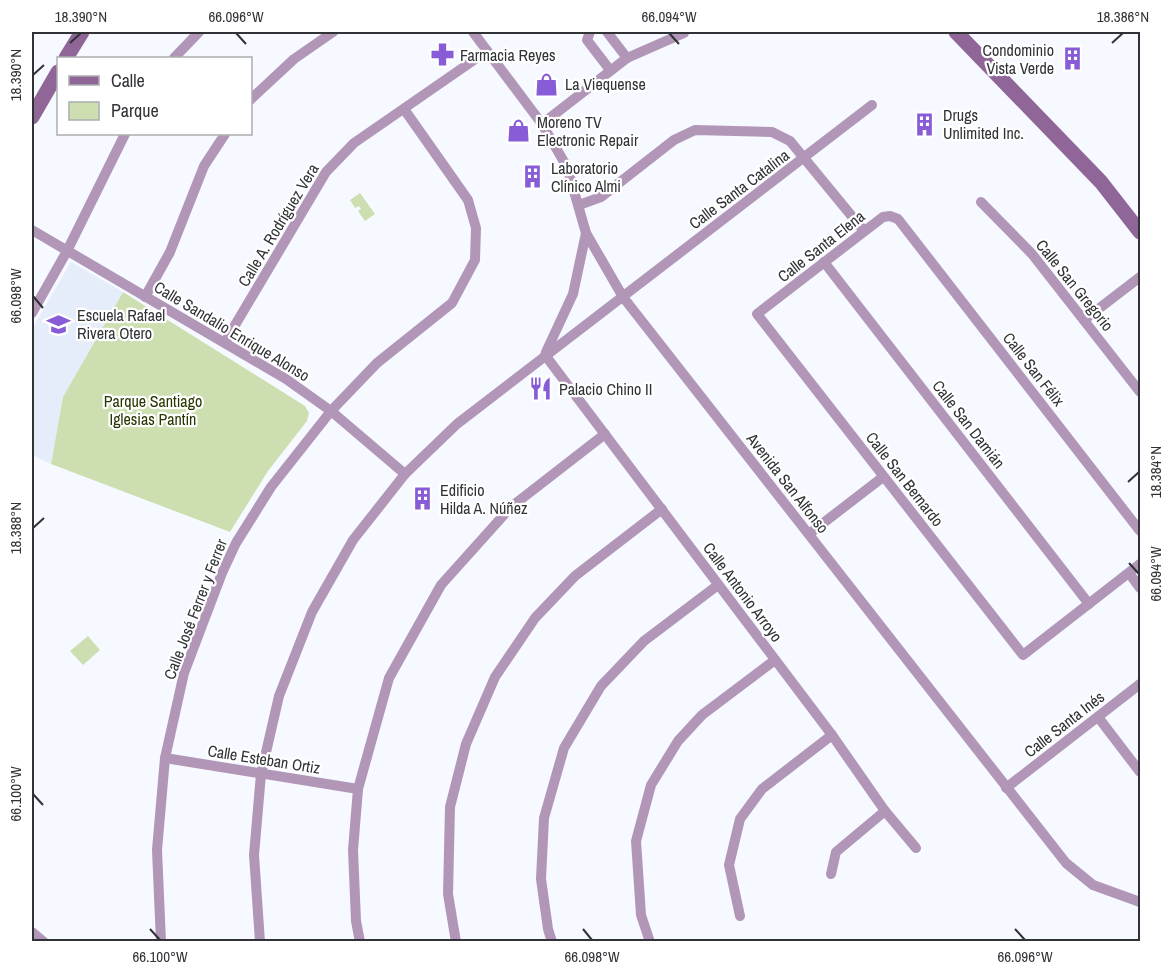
<svg xmlns="http://www.w3.org/2000/svg" width="1172" height="973" font-family="'Archivo Narrow',sans-serif">
  <style>
    .built { fill: #e5edfa }
    .green { fill: #cddfb0 }
    .lines { fill: none; stroke-linecap: round; stroke-linejoin: round }
    .street { stroke: #b296b8; stroke-width: 10 }
    .secondary { stroke: #8f6697; stroke-width: 15 }
    .ticks { fill: none; stroke: #303236; stroke-width: 2 }
    .labels { text-anchor: middle; dominant-baseline: central; stroke-width: 4.5; stroke-linejoin: round; paint-order: stroke }
    .poi-label { font-size: 16px; fill: #303236; stroke: #fff; text-anchor: start }
    .street-label { font-size: 16px; fill: #303236; stroke: #fff }
    .park-label { font-size: 16px; fill: #283600; stroke: #fff }
    .neatline { fill: none; stroke: #303236; stroke-width: 2 }
    .ticks-label { font-size: 15px; text-anchor: middle; fill: #303236 }
  </style>
  <rect width="100%" height="100%" fill="#f6f9ff"/>
  <path class="built" d="M 71,262 L 123,292 L 63,397 L 51,464 L 32,455 L 32,329 Z"/>
  <g class="green">
    <path d="M 360,193 L 375,214 L 365,221 L 358,211 L 361,209 L 359,206 L 355,208 L 350,200 Z"/>
    <path d="M 123,292 L 305,406 L 309,413 L 307,421 L 268,471 L 230,532 L 51,464 L 63,397 Z"/>
    <path d="M 88,636 L 100,650 L 83,665 L 70,651 Z"/>
  </g>
  <g class="lines">
    <g class="street">
      <path d="M 473,32 L 542,124 L 567,167 L 586,233 L 623,297 L 1066,863 L 1093,885 L 1140,902"/>
      <path d="M 590,32 L 587,40 L 610,70"/>
      <path d="M 607,32 L 627,58"/>
      <path d="M 174,58 L 199,32"/>
      <path d="M 250,100 L 294,59 L 333,32"/>
      <path d="M 542,124 L 627,58 L 684,33"/>
      <path d="M 981,202 L 1032,254 L 1140,392"/>
      <path d="M 579,205 L 601,197 L 674,140 L 695,130 L 772,132 L 790,141 L 864,231"/>
      <path d="M 32,230 L 286,379 L 331,411 L 405,474"/>
      <path d="M 824,262 L 1089,604"/>
      <path d="M 145,297 L 170,252 L 204,166 L 225,134"/>
      <path d="M 32,313 L 67,251 L 125,134"/>
      <path d="M 1084,320 L 1140,277"/>
      <path d="M 225,342 L 326,172 L 354,143 L 487,51"/>
      <path d="M 546,352 L 573,294 L 586,233"/>
      <path d="M 545,355 L 832,735 L 885,811 L 916,848"/>
      <path d="M 1140,531 L 898,219 L 890,216 L 883,217 L 757,314 L 1023,655 L 1140,564"/>
      <path d="M 809,534 L 883,477"/>
      <path d="M 1129,573 L 1140,588"/>
      <path d="M 1098,717 L 1140,772"/>
      <path d="M 165,758 L 358,789"/>
      <path d="M 1006,788 L 1140,684"/>
      <path d="M 831,874 L 836,852 L 885,811"/>
      <path d="M 740,916 L 729,865 L 740,819 L 762,789 L 832,735"/>
      <path d="M 32,932 L 44,942"/>
      <path d="M 161,942 L 157,850 L 165,758 L 184,673 L 222,573 L 236,543 L 271,487 L 331,411 L 377,363 L 452,303 L 475,260 L 476,228 L 468,200 L 404,109"/>
      <path d="M 260,942 L 254,855 L 261,774 L 279,696 L 312,612 L 353,540 L 405,474 L 457,424 L 872,105"/>
      <path d="M 360,942 L 356,921 L 353,850 L 358,789 L 389,678 L 441,585 L 511,507 L 605,434"/>
      <path d="M 456,942 L 448,894 L 450,807 L 466,744 L 495,677 L 535,618 L 575,576 L 662,509"/>
      <path d="M 552,942 L 548,929 L 541,879 L 544,818 L 564,748 L 601,686 L 644,641 L 718,585"/>
      <path d="M 650,942 L 641,915 L 636,841 L 651,785 L 678,741 L 702,715 L 775,660"/>
    </g>
    <g class="secondary">
      <path d="M 956,32 L 1101,182 L 1140,232"/>
      <path d="M 66,58 L 82,32"/>
      <path d="M 32,117 L 58,72"/>
    </g>
  </g>
  <path class="ticks" d="M 236,33 L 246,44M 669,33 L 679,44M 70,43 L 81,33M 1112,43 L 1123,33M 33,75 L 44,65M 33,296 L 43,308M 1128,482 L 1139,472M 33,528 L 44,518M 1129,563 L 1139,574M 33,794 L 43,805M 150,929 L 160,940M 583,929 L 592,940M 1015,929 L 1025,940"/>
  <defs>
    <symbol id="pharmacy-bare" viewBox="-9 -9 18 18"><path d="M-2-6h4v4h4v4h-4v4h-4v-4h-4v-4h4Z" fill="#885cd6" stroke="#fff" stroke-width="2.5" paint-order="stroke"/></symbol>
    <symbol id="building-bare" viewBox="-9 -9 18 18"><path d="M-4-6H4V6H1V3H-1V6H-4ZM-2.5-4.3h1.7v1.8h-1.7ZM.8-4.3h1.7v1.8H.8ZM-2.5-1h1.7V.8h-1.7ZM.8-1h1.7V.8H.8Z" fill="#885cd6" stroke="#fff" stroke-width="2.5" paint-order="stroke"/></symbol>
    <symbol id="shop-bare" viewBox="-9 -9 18 18"><path d="M-5-2.5h2.3a2.7 3.5 0 0 1 5.4 0H5L5.5 6h-11ZM-1.5-2.5h3a1.5 2.3 0 0 0-3 0Z" fill="#885cd6" stroke="#fff" stroke-width="2.5" paint-order="stroke"/></symbol>
    <symbol id="school-bare" viewBox="-9 -9 18 18"><path d="M0-5L7-2L0 1L-7-2ZM-4 1L0 2.5L4 1V4Q0 6-4 4Z" fill="#885cd6" stroke="#fff" stroke-width="2.5" paint-order="stroke"/></symbol>
    <symbol id="restaurant-bare" viewBox="-9 -9 18 18"><path d="M-5-6h1v4h1v-4h1v4h1v-4h1v5L-1.5 .5V6h-2V.5L-5-1ZM5-6V6H3V1.5H1.5Q1.5-4 5-6Z" fill="#885cd6" stroke="#fff" stroke-width="2.5" paint-order="stroke"/></symbol>
  </defs>
  <g fill-rule="evenodd">
    <use href="#pharmacy-bare" x="426" y="38" width="33" height="33"/>
    <use href="#building-bare" x="1056" y="42" width="33" height="33"/>
    <use href="#shop-bare" x="530" y="68" width="33" height="33"/>
    <use href="#building-bare" x="908" y="108" width="33" height="33"/>
    <use href="#shop-bare" x="502" y="114" width="33" height="33"/>
    <use href="#building-bare" x="516" y="160" width="33" height="33"/>
    <use href="#school-bare" x="42" y="308" width="33" height="33"/>
    <use href="#restaurant-bare" x="524" y="372" width="33" height="33"/>
    <use href="#building-bare" x="406" y="482" width="33" height="33"/>
  </g>
  <g class="labels">
    <g class="poi-label">
      <text x="1054" y="50" text-anchor="end">Condominio<tspan x="1054" dy="18">Vista Verde</tspan></text>
      <text x="460" y="55">Farmacia Reyes</text>
      <text x="565" y="84">La Viequense</text>
      <text x="943" y="115">Drugs<tspan x="943" dy="18">Unlimited Inc.</tspan></text>
      <text x="537" y="122">Moreno TV<tspan x="537" dy="18">Electronic Repair</tspan></text>
      <text x="551" y="168">Laboratorio<tspan x="551" dy="18">Clínico Almi</tspan></text>
      <text x="77" y="315">Escuela Rafael<tspan x="77" dy="18">Rivera Otero</tspan></text>
      <text x="559" y="389">Palacio Chino II</text>
      <text x="440" y="490">Edificio<tspan x="440" dy="18">Hilda A. Núñez</tspan></text>
    </g>
    <g class="street-label">
      <text transform="translate(739 189) rotate(-37)">Calle Santa Catalina</text>
      <text transform="translate(278 225) rotate(-59)">Calle A. Rodríguez Vera</text>
      <text transform="translate(821 246) rotate(-38)">Calle Santa Elena</text>
      <text transform="translate(1075 285) rotate(51)">Calle San Gregorio</text>
      <text transform="translate(232 331) rotate(31)">Calle Sandalio Enrique Alonso</text>
      <text transform="translate(1034 369) rotate(52)">Calle San Félix</text>
      <text transform="translate(969 424) rotate(52)">Calle San Damián</text>
      <text transform="translate(905 479) rotate(52)">Calle San Bernardo</text>
      <text transform="translate(788 483) rotate(52)">Avenida San Alfonso</text>
      <text transform="translate(743 592) rotate(53)">Calle Antonio Arroyo</text>
      <text transform="translate(195 609) rotate(-69)">Calle José Ferrer y Ferrer</text>
      <text transform="translate(1064 724) rotate(-38)">Calle Santa Inés</text>
      <text transform="translate(264 759) rotate(9)">Calle Esteban Ortiz</text>
    </g>
    <g class="park-label">
      <text x="153" y="401">Parque Santiago<tspan x="153" dy="18">Iglesias Pantín</tspan></text>
    </g>
  </g>
  <rect width="1172" height="973" fill="none" stroke="#ffffff" stroke-width="66"/>
  <rect x="57" y="57" width="195" height="78" fill="#ffffff" stroke="#acadaf" stroke-width="1.5"/>
  <rect x="69" y="76" width="30" height="9" fill="#8f6697" stroke="#acadaf" stroke-width="1.5"/>
  <text x="111" y="87" font-size="18" fill="#303236">Calle</text>
  <rect x="69" y="102" width="30" height="18" fill="#cddfb0" stroke="#acadaf" stroke-width="1.5"/>
  <text x="111" y="117" font-size="18" fill="#303236">Parque</text>
  <rect x="33" y="33" width="1106" height="907" class="neatline"/>
  <g class="ticks-label">
    <text x="81" y="22">18.390°N</text>
    <text x="236" y="22">66.096°W</text>
    <text x="669" y="22">66.094°W</text>
    <text x="1123" y="22">18.386°N</text>
    <text transform="translate(16 75) rotate(-90)" y="5">18.390°N</text>
    <text transform="translate(16 296) rotate(-90)" y="5">66.098°W</text>
    <text transform="translate(1156 472) rotate(-90)" y="5">18.384°N</text>
    <text transform="translate(16 528) rotate(-90)" y="5">18.388°N</text>
    <text transform="translate(1156 574) rotate(-90)" y="5">66.094°W</text>
    <text transform="translate(16 794) rotate(-90)" y="5">66.100°W</text>
    <text x="160" y="962">66.100°W</text>
    <text x="592" y="962">66.098°W</text>
    <text x="1025" y="962">66.096°W</text>
  </g>
</svg>
